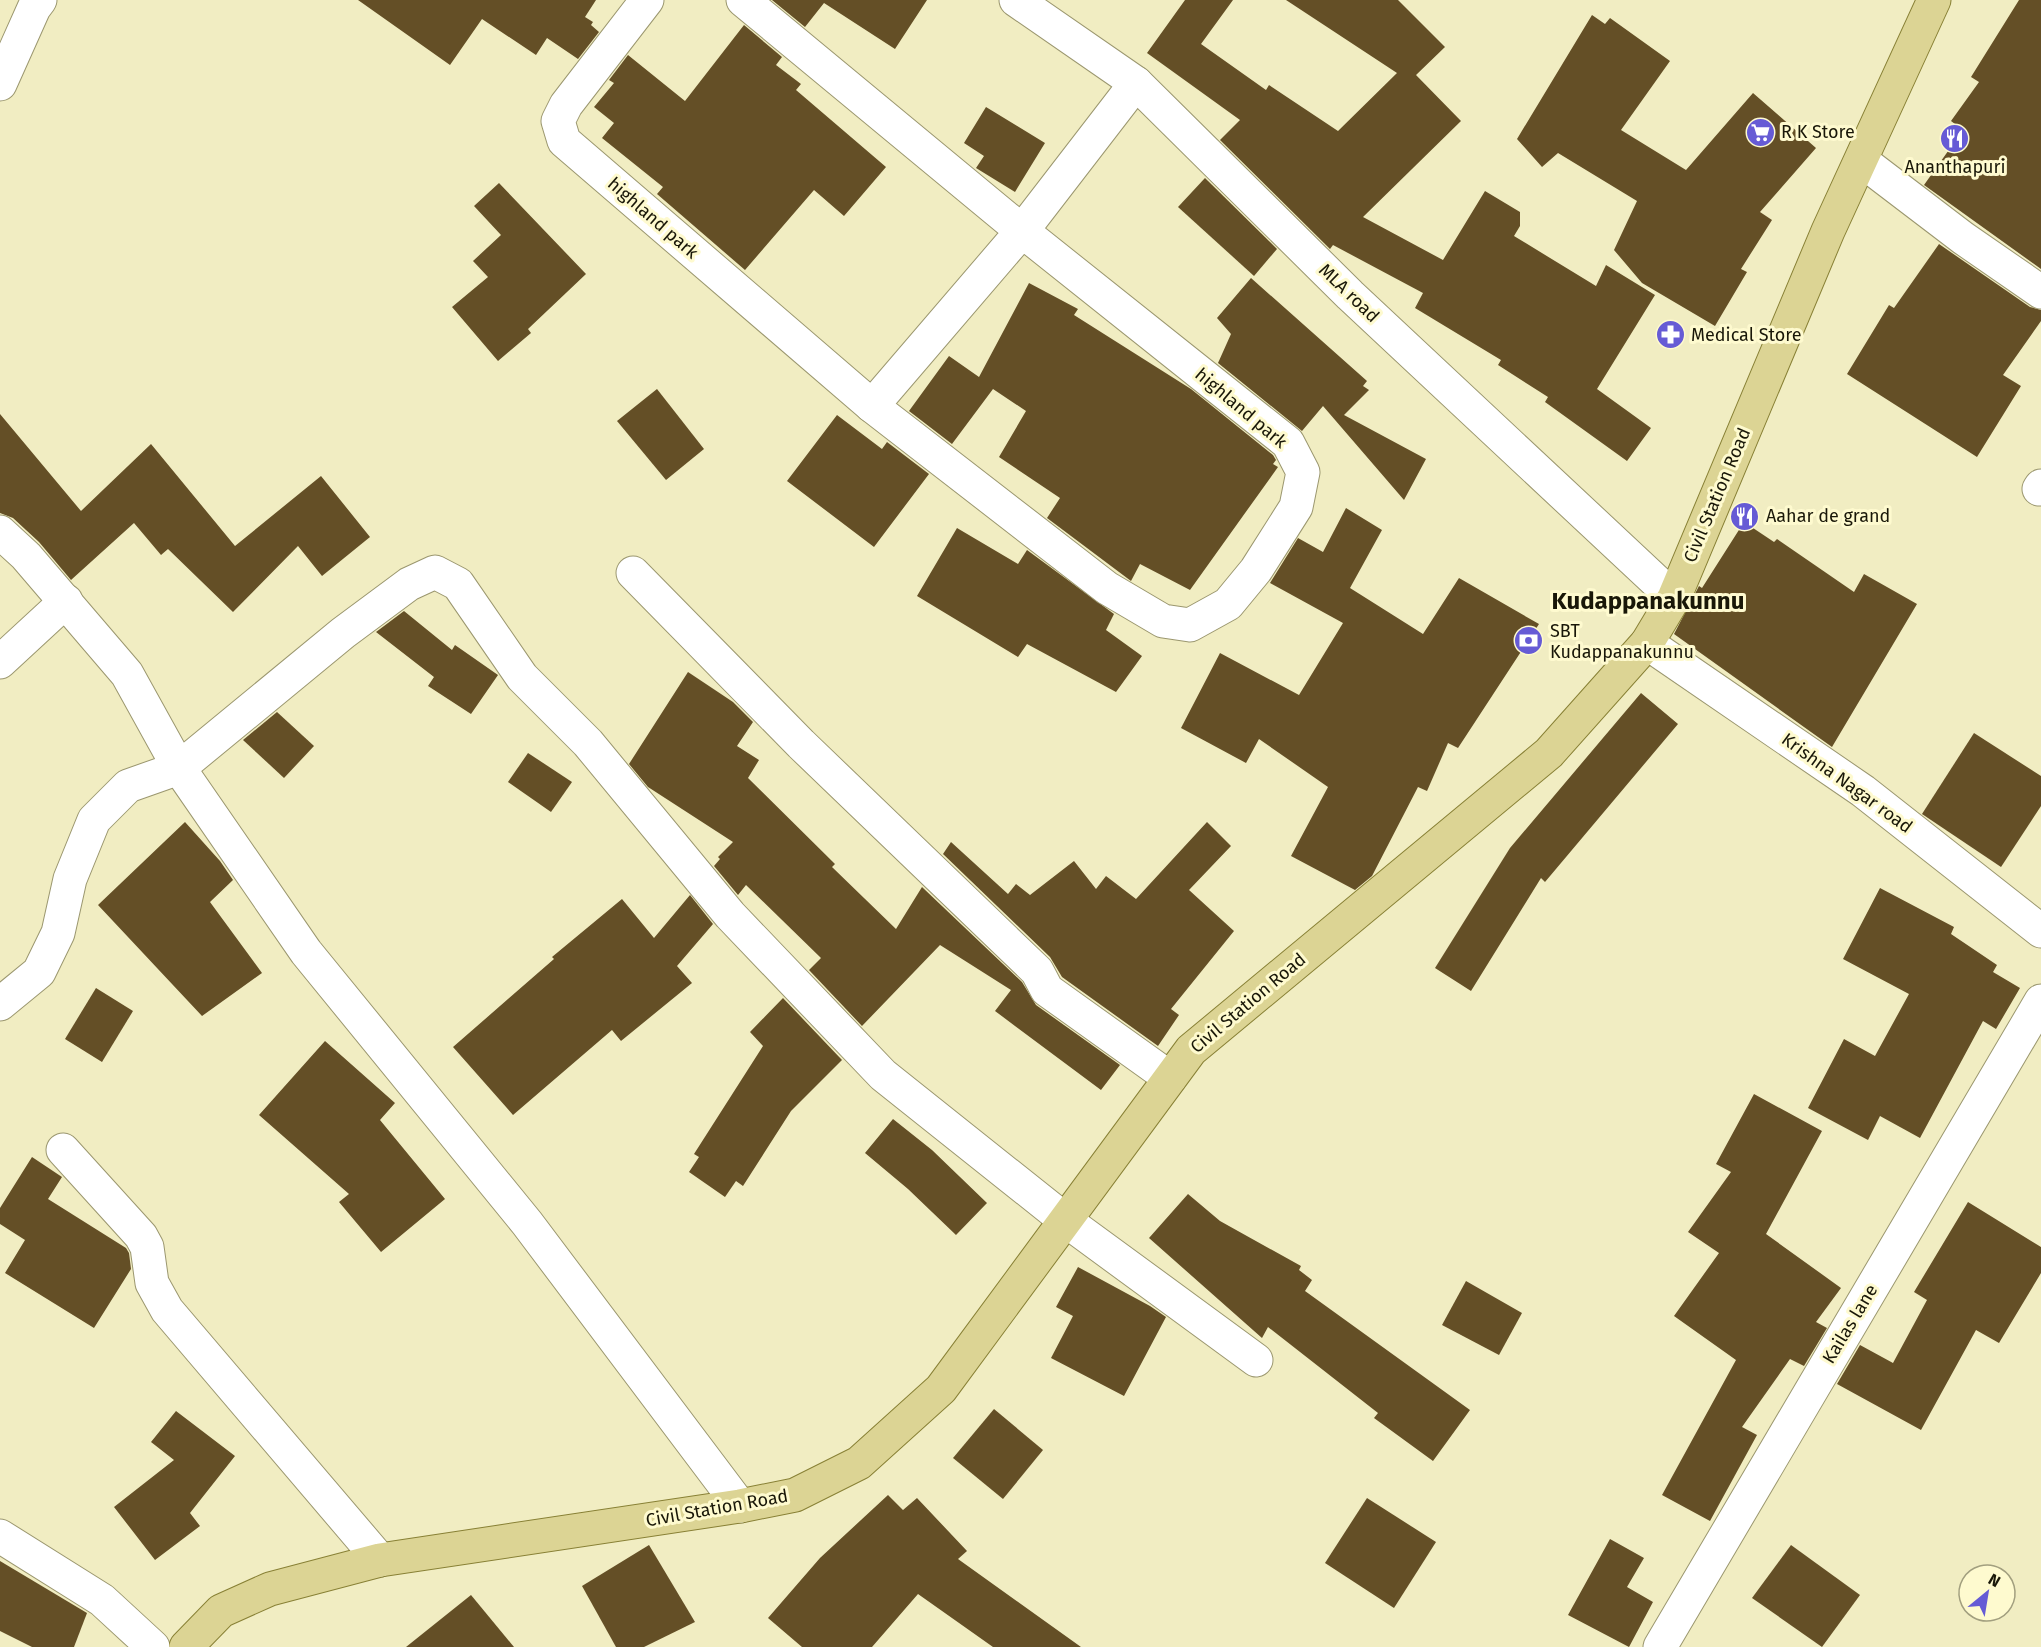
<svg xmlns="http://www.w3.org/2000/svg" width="2041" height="1647" font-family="'Fira Sans',sans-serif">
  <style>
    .building { fill: #644f26 }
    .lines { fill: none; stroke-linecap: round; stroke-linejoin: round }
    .minor-casing { stroke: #9b976f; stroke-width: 35 }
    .major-casing { stroke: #888035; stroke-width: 35 }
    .minor { stroke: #fff; stroke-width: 33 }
    .major { stroke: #dcd494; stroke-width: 33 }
    .labels { text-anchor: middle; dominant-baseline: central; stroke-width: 6; stroke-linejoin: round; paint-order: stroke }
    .poi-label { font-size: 18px; fill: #191708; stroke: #fefacf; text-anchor: start }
    .street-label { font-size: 18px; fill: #191708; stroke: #fefacf }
    .district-label { font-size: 24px; font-weight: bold; fill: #191708; stroke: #fefacf }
  </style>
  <rect width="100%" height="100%" fill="#f1edc2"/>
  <g class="building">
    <path d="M 358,0 L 596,0 L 585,17 L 593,22 L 591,25 L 599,32 L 578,59 L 547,38 L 536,55 L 482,19 L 450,65 Z"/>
    <path d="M 772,0 L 927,0 L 895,49 L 824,3 L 805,27 Z"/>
    <path d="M 1185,0 L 1233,0 L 1201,44 L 1266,90 L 1269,85 L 1338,131 L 1397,73 L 1286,0 L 1398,0 L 1445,47 L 1416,75 L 1461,121 L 1363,217 L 1443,260 L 1485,191 L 1520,212 L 1520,226 L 1514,236 L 1596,286 L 1606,265 L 1655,295 L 1597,389 L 1651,428 L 1627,461 L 1545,402 L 1548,397 L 1498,365 L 1501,360 L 1415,308 L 1423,293 L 1333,245 L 1330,249 L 1220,140 L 1240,120 L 1147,53 Z"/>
    <path d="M 2019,0 L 2041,0 L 2041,269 L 1924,185 L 1963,130 L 1951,121 L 1979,82 L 1971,77 Z"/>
    <path d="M 1592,15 L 1605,24 L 1610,18 L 1670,61 L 1621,130 L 1686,170 L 1753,93 L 1816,148 L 1760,212 L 1772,220 L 1741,269 L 1747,272 L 1715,326 L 1642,283 L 1614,250 L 1637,201 L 1558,153 L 1542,167 L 1517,139 Z"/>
    <path d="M 744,25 L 782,57 L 776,65 L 801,84 L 796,90 L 886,167 L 844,216 L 814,190 L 745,270 L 657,194 L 663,187 L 602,138 L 614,123 L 594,107 L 614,83 L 609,80 L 628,55 L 685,101 Z"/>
    <path d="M 986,107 L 1045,143 L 1015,192 L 976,168 L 984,156 L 964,143 Z"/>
    <path d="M 1205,178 L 1277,249 L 1254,276 L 1178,207 Z"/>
    <path d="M 499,183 L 586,274 L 528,329 L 531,333 L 498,361 L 452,307 L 488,277 L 473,261 L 501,235 L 474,206 Z"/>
    <path d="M 1939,244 L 2030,307 L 2041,310 L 2041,321 L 2003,375 L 2021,386 L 1977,457 L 1847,374 L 1889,305 L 1894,308 Z"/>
    <path d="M 1251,278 L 1367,381 L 1363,386 L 1369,390 L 1344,415 L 1426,459 L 1404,500 L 1323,406 L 1302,431 L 1218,363 L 1231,334 L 1217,318 Z"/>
    <path d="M 1029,283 L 1078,309 L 1074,315 L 1191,389 L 1273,455 L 1276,460 L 1273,464 L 1278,467 L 1190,590 L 1140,564 L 1131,581 L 1047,518 L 1060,498 L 999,457 L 1026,411 L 993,389 L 952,444 L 909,411 L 949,356 L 979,377 Z"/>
    <path d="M 657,389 L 704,449 L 666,480 L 617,421 Z"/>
    <path d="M 0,414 L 81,511 L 151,444 L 235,546 L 321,476 L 370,537 L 322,576 L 298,546 L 233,612 L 168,549 L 161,555 L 134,523 L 71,580 L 39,542 L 13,518 L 0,513 Z"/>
    <path d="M 837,415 L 882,449 L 887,442 L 929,474 L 874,547 L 787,481 Z"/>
    <path d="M 1346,508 L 1382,530 L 1350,588 L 1423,634 L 1459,578 L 1539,624 L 1458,748 L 1448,743 L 1427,791 L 1418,787 L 1372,876 L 1355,890 L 1291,856 L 1328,787 L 1259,739 L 1246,763 L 1181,728 L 1220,653 L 1299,695 L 1343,623 L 1270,583 L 1298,538 L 1323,552 Z"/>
    <path d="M 1744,522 L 1774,542 L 1777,539 L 1854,592 L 1864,574 L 1917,604 L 1832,747 L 1674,634 L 1699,586 L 1702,588 Z"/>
    <path d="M 957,528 L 1018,564 L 1027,550 L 1114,614 L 1106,630 L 1142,656 L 1116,692 L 1027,644 L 1018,657 L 917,596 Z"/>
    <path d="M 404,611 L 452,650 L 455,645 L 498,675 L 471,714 L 428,686 L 434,677 L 376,632 Z"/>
    <path d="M 688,672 L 733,702 L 753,722 L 737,746 L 759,760 L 748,778 L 835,864 L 832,867 L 896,929 L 922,887 L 1022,982 L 1036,1005 L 1120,1065 L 1101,1090 L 995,1011 L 1011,990 L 940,945 L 862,1026 L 809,970 L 821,958 L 746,885 L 738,895 L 714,866 L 720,859 L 718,857 L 733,842 L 648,787 L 629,764 Z"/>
    <path d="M 1641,693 L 1678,724 L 1545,882 L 1541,878 L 1471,991 L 1435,968 L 1510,848 Z"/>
    <path d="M 277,712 L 314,746 L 284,778 L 243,740 Z"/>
    <path d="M 1974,733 L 2041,776 L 2041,806 L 2001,867 L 1922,814 Z"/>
    <path d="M 528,753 L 572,782 L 551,812 L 508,782 Z"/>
    <path d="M 185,822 L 220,861 L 233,880 L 210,902 L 262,973 L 202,1016 L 98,905 Z"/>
    <path d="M 1207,822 L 1231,846 L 1189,890 L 1234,931 L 1171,1009 L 1179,1015 L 1158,1046 L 1062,977 L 1050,957 L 943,854 L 951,842 L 1008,894 L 1016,884 L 1030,895 L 1074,861 L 1096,889 L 1106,876 L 1136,899 Z"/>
    <path d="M 1880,888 L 1954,927 L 1951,934 L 1997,965 L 1993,972 L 2020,988 L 1996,1029 L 1983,1021 L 1920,1138 L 1880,1116 L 1868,1140 L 1808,1108 L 1844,1039 L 1875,1056 L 1909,994 L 1843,959 Z"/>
    <path d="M 690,895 L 713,924 L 677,966 L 692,983 L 621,1041 L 612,1030 L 513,1115 L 453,1047 L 554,959 L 552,957 L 622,899 L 654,938 Z"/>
    <path d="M 96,988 L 133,1011 L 102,1062 L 65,1039 Z"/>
    <path d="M 783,998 L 842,1060 L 791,1111 L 743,1186 L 736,1181 L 725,1197 L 689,1172 L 699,1157 L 694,1154 L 763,1046 L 750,1032 Z"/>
    <path d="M 325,1041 L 395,1103 L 380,1120 L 445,1199 L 381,1252 L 339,1202 L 349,1194 L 259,1115 Z"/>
    <path d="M 1754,1094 L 1822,1131 L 1766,1234 L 1841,1288 L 1816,1322 L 1827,1328 L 1804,1366 L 1790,1359 L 1742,1427 L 1757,1435 L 1710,1521 L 1662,1495 L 1736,1360 L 1674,1316 L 1719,1253 L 1688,1232 L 1731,1172 L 1716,1164 Z"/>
    <path d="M 893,1119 L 932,1150 L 987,1203 L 956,1235 L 908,1189 L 865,1153 Z"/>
    <path d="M 32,1157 L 62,1177 L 48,1199 L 126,1248 L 129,1253 L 131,1269 L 94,1328 L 5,1273 L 25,1240 L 0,1224 L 0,1208 Z"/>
    <path d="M 1188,1194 L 1220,1221 L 1301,1266 L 1299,1270 L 1312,1280 L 1305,1291 L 1470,1410 L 1433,1461 L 1374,1418 L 1378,1413 L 1268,1327 L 1262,1338 L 1149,1238 Z"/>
    <path d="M 1968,1202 L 2041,1247 L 2041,1273 L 1999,1343 L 1976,1330 L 1921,1430 L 1837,1384 L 1860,1345 L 1893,1363 L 1927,1300 L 1914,1292 Z"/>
    <path d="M 1078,1267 L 1150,1306 L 1166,1317 L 1124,1396 L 1051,1358 L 1073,1316 L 1056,1307 Z"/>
    <path d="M 1466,1281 L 1522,1313 L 1499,1355 L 1442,1325 Z"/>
    <path d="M 994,1409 L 1043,1450 L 1003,1499 L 953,1458 Z"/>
    <path d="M 176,1411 L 235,1456 L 190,1513 L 200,1526 L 155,1560 L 114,1507 L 174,1460 L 151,1442 Z"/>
    <path d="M 888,1495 L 903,1510 L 917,1498 L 967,1551 L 958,1559 L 1081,1647 L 993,1647 L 918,1594 L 872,1647 L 802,1647 L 768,1618 L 820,1558 Z"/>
    <path d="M 1367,1498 L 1436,1542 L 1394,1608 L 1325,1563 Z"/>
    <path d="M 1610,1539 L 1644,1558 L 1627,1587 L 1653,1602 L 1629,1647 L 1568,1615 Z"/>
    <path d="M 649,1545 L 695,1622 L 644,1647 L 616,1647 L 582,1586 Z"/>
    <path d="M 1791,1545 L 1860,1595 L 1822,1647 L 1752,1598 Z"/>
    <path d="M 0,1561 L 87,1613 L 74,1647 L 32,1647 L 0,1631 Z"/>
    <path d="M 471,1595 L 514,1647 L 406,1647 Z"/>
  </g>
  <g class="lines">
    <defs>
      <g id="minor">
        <path d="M 647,0 L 566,105 L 558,121 L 564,141 L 872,406"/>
        <path d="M 743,0 L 1022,231 L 1288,443 L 1303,472 L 1296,507 L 1256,570 L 1228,604 L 1190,625 L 1163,621 L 1107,588 L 872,406 L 1022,231 L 1136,83"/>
        <path d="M 1016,0 L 1136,83 L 1350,295 L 1674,598"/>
        <path d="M 0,84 L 34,8 L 40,0"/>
        <path d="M 1862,161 L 1963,238 L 2041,292"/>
        <path d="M 2039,489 L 2041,486"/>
        <path d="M 0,532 L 26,556 L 127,674 L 179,768 L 306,952 L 527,1223 L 740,1506"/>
        <path d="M 633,573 L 801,744 L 1037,971 L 1047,990 L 1170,1078"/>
        <path d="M 1647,643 L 1863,791 L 2041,931"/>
        <path d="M 0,662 L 66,601"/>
        <path d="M 0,1004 L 39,972 L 58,933 L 70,879 L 94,820 L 128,786 L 179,768 L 343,633 L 409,584 L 435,572 L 458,584 L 522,677 L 588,743 L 730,915 L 883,1075 L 1065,1220 L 1256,1360"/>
        <path d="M 63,1150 L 141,1236 L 147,1247 L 152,1283 L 167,1310 L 380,1560"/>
        <path d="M 0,1536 L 102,1600 L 153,1647"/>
        <path d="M 1660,1647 L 2041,1001"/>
      </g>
      <path id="major" d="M 186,1647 L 221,1611 L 270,1589 L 380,1560 L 740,1506 L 795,1495 L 859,1463 L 941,1389 L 1191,1050 L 1549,753 L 1647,643 L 1674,598 L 1828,231 L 1934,0"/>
    </defs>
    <use href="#minor" class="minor-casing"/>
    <use href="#major" class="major-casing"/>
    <use href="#minor" class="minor"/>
    <use href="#major" class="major"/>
  </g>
  <defs>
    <symbol id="supermarket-disc" viewBox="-11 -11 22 22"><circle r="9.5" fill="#665bd5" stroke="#fefacf"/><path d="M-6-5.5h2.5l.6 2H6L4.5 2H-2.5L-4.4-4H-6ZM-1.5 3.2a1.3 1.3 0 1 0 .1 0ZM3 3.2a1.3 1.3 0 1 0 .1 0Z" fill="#fff"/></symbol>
    <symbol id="restaurant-disc" viewBox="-11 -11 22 22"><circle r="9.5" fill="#665bd5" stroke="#fefacf"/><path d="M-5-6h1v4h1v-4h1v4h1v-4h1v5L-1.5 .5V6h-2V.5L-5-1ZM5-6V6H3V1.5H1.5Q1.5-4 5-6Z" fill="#fff"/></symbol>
    <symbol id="pharmacy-disc" viewBox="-11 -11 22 22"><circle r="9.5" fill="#665bd5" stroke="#fefacf"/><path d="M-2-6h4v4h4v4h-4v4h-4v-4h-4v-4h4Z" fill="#fff"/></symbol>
    <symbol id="bank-disc" viewBox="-11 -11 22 22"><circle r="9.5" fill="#665bd5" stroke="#fefacf"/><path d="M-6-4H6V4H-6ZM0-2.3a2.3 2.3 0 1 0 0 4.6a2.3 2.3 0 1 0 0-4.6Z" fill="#fff"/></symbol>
  </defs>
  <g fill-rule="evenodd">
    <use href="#supermarket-disc" x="1744" y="116" width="33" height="33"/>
    <use href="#restaurant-disc" x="1938" y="122" width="33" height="33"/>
    <use href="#pharmacy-disc" x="1654" y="318" width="33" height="33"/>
    <use href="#restaurant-disc" x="1728" y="500" width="33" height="33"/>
    <use href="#bank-disc" x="1512" y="624" width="33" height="33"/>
  </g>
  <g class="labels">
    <g class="poi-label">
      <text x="1781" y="132">R K Store</text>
      <text x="1955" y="167" text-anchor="middle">Ananthapuri</text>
      <text x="1691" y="335">Medical Store</text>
      <text x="1766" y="516">Aahar de grand</text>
      <text x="1550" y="631">SBT<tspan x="1550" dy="21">Kudappanakunnu</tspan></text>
    </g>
    <g class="street-label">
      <text transform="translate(653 218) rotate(41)">highland park</text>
      <text transform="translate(1349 293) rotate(44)">MLA road</text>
      <text transform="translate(1241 408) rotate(40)">highland park</text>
      <text transform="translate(1717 495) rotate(-67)">Civil Station Road</text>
      <text transform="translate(1847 783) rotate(36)">Krishna Nagar road</text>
      <text transform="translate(1248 1003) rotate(-40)">Civil Station Road</text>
      <text transform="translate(1850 1324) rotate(-59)">Kailas lane</text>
      <text transform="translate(717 1508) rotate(-10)">Civil Station Road</text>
    </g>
    <g class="district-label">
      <text x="1648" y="601">Kudappanakunnu</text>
    </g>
  </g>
  <g transform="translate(1987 1593) rotate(30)"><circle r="28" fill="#fefacf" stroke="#a29f7f" stroke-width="1.5"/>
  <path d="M0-4.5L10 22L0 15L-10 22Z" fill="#665bd5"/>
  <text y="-9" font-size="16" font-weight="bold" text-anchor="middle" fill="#191708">N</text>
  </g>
</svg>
